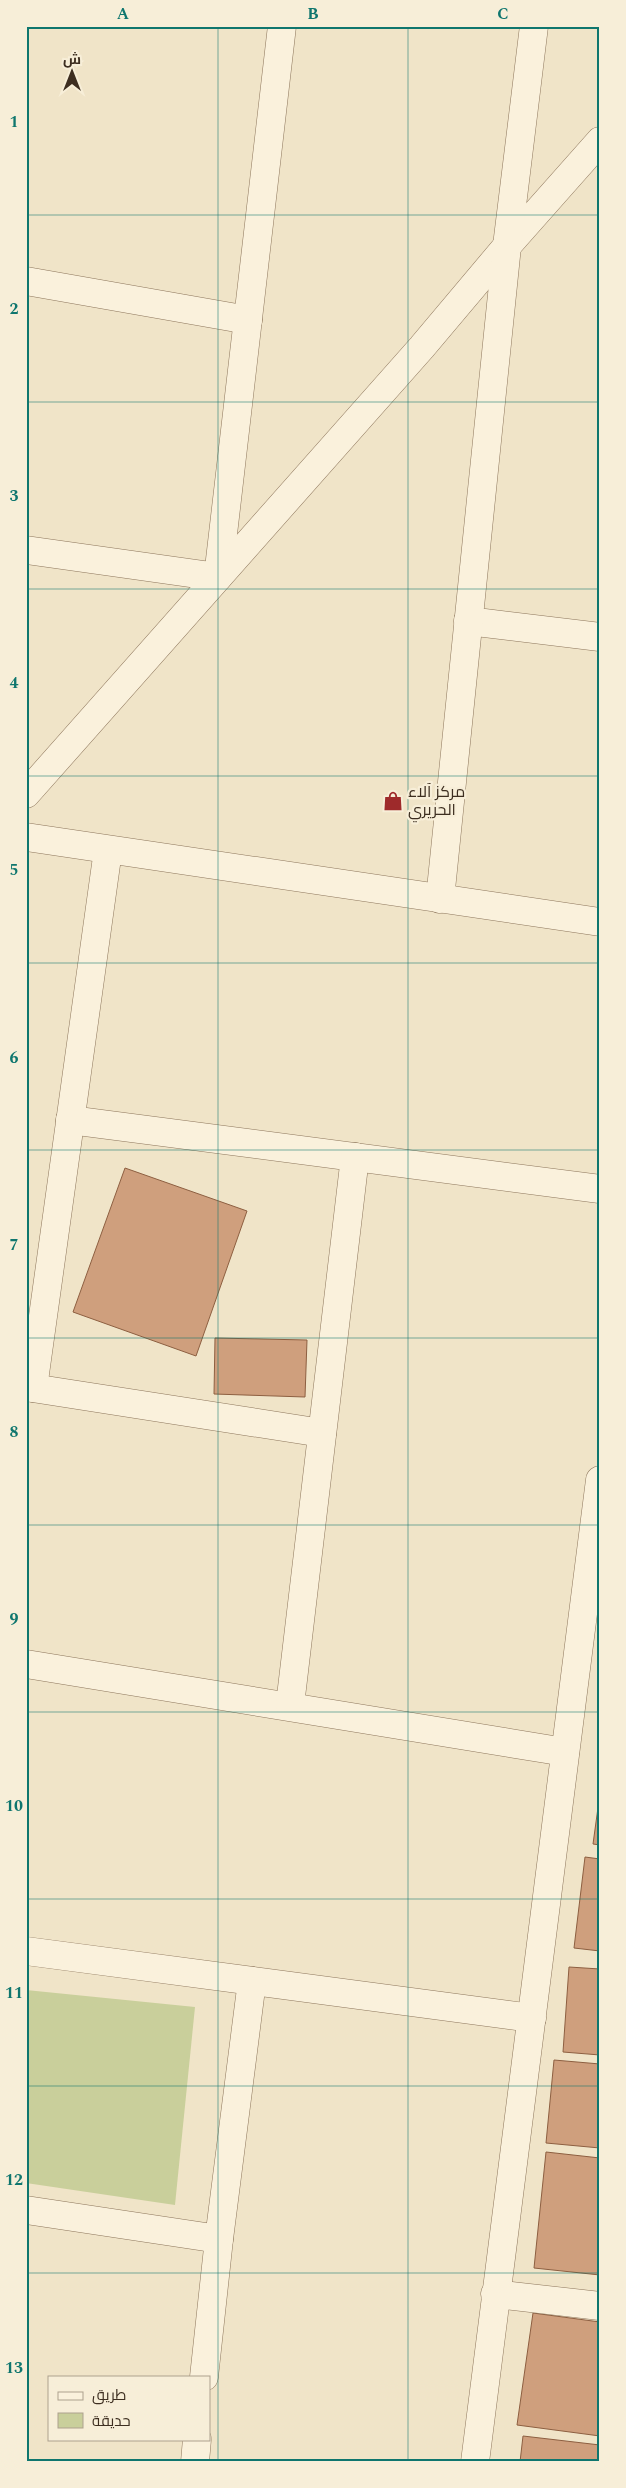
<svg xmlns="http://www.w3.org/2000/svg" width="626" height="2488" font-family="Spectral,Cairo,serif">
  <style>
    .green { fill: #c9cf9b }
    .building { fill: #cf9f7d; stroke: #8d5f41 }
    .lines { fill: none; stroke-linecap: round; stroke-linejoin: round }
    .minor-casing { stroke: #8d765c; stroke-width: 29 }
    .minor { stroke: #faf1dc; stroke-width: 28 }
    .grid { fill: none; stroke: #0f766e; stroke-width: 1; stroke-opacity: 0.55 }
    .labels { text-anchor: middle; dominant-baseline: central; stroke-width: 4.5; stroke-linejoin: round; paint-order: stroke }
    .poi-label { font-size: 16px; fill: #3d2e20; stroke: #f7eed8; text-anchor: start }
    .neatline { fill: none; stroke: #0f766e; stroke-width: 2 }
    .grid-label { font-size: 16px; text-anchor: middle; font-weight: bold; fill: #0f766e }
  </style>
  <rect width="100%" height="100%" fill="#f0e4c8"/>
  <path class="green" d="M 26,1990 L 195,2007 L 175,2205 L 26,2183 Z"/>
  <g class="building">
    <path d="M 125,1168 L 247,1211 L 196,1356 L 73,1312 Z"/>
    <path d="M 215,1338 L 307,1340 L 305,1397 L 214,1394 Z"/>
    <path d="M 600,1793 L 600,1845 L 593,1844 Z"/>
    <path d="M 585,1857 L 600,1859 L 600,1951 L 574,1948 Z"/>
    <path d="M 569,1967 L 600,1969 L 600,2055 L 563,2052 Z"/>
    <path d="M 554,2060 L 600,2064 L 600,2148 L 546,2143 Z"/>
    <path d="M 546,2152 L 600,2158 L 600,2275 L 534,2268 Z"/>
    <path d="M 533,2313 L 600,2322 L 600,2436 L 517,2425 Z"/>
    <path d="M 523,2436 L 600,2445 L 600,2462 L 520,2462 Z"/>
  </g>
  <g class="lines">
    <defs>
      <g id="minor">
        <path d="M 26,281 L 248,320"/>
        <path d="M 26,550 L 218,577 L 282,26"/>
        <path d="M 468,621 L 600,637"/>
        <path d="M 26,794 L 422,347 L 507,246 L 600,141"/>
        <path d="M 26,837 L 600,922"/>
        <path d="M 440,899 L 507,246 L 534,26"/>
        <path d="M 70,1120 L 600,1189"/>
        <path d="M 26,1387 L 322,1433"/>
        <path d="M 33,1388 L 108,850"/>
        <path d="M 26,1664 L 565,1752"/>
        <path d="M 290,1705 L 355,1157"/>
        <path d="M 26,1951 L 532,2018"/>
        <path d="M 26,2210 L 219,2239"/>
        <path d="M 495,2294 L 600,2306"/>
        <path d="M 204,2377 L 219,2239 L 252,1981"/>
        <path d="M 195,2462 L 197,2439"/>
        <path d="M 475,2462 L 600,1480"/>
      </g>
    </defs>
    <use href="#minor" class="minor-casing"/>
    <use href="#minor" class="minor"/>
  </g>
  <path class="grid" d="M 218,26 L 218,2462M 408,26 L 408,2462M 26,215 L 600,215M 26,402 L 600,402M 26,589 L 600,589M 26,776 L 600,776M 26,963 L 600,963M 26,1150 L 600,1150M 26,1338 L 600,1338M 26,1525 L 600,1525M 26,1712 L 600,1712M 26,1899 L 600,1899M 26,2086 L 600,2086M 26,2273 L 600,2273"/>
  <defs>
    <symbol id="shop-bare" viewBox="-9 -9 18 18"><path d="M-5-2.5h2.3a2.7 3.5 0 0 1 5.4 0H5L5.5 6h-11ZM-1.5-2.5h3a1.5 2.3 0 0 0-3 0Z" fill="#9e2a2b" stroke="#f7eed8" stroke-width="2.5" paint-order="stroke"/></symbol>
  </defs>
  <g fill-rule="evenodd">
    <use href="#shop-bare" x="379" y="787" width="28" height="28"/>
  </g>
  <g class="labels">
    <g class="poi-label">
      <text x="408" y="792">مركز آلاء<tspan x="408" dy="18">الحريري</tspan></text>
    </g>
  </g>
  <rect width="626" height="2488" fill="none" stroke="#f7eed8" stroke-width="55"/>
  <rect x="48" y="2376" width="162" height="65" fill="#f7eed8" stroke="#ada18e"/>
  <rect x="58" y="2392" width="25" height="8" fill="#faf1dc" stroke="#ada18e"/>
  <text x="92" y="2400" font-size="15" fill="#3d2e20">طريق</text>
  <rect x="58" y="2413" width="25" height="15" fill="#c9cf9b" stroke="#ada18e"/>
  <text x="92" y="2426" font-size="15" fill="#3d2e20">حديقة</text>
  <g transform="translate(72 72)" stroke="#f7eed8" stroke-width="4" paint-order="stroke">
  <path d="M0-4L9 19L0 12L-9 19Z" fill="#3d2e20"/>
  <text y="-8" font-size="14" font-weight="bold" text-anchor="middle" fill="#3d2e20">ش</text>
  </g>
  <rect x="28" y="28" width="570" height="2432" class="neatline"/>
  <g class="grid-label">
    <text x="123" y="19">A</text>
    <text x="313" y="19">B</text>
    <text x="503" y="19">C</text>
    <text x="14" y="127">1</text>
    <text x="14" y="314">2</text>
    <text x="14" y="501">3</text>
    <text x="14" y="688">4</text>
    <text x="14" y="875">5</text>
    <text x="14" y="1063">6</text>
    <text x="14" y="1250">7</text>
    <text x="14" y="1437">8</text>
    <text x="14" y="1624">9</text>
    <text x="14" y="1811">10</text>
    <text x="14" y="1998">11</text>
    <text x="14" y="2185">12</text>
    <text x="14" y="2373">13</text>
  </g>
</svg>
